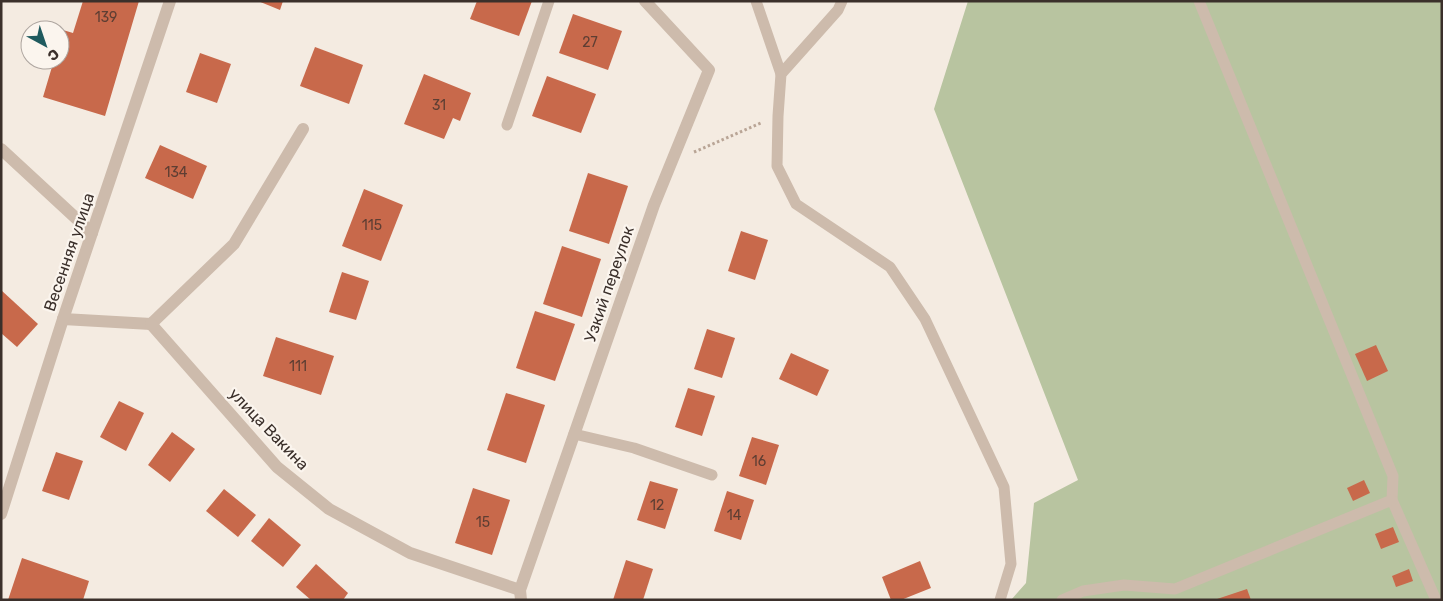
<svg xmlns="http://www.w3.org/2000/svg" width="1443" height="601" font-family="Rubik,sans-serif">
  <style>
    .green { fill: #b8c4a0 }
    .building { fill: #c8694b }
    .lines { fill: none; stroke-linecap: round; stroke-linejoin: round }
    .path { stroke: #b9a596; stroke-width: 3; stroke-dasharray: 2.5 2.5; stroke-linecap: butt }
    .lane { stroke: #cdbbac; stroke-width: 11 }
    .street { stroke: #cdbbac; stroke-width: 12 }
    .labels { text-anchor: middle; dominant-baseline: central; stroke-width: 4.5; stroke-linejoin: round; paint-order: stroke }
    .number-label { font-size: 14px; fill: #5e3e33 }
    .street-label { font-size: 16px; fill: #3b302b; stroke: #fbf5ee }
  </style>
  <rect width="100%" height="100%" fill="#f4ebe1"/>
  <path class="green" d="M 968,1 L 1442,1 L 1442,600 L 1011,600 L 1026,583 L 1034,503 L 1078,480 L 934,109 Z"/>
  <g class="building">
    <path d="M 83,1 L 139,1 L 105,116 L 43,97 L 54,60 L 60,60 L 60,39 L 63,30 L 73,33 Z"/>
    <path d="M 258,1 L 283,1 L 280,10 Z"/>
    <path d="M 477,1 L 532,1 L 519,36 L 470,19 Z"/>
    <path d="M 573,14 L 622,31 L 608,70 L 559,53 Z"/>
    <path d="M 315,47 L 363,65 L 349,104 L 300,86 Z"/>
    <path d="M 200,53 L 231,64 L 217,103 L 186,92 Z"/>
    <path d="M 424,74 L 471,93 L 460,121 L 453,118 L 444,139 L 404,124 Z"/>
    <path d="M 547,76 L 596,94 L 581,133 L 532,116 Z"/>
    <path d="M 160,145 L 207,166 L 193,199 L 145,178 Z"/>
    <path d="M 588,173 L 628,186 L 609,244 L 569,231 Z"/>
    <path d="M 364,189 L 403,205 L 381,261 L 342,246 Z"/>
    <path d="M 741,231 L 768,240 L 755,280 L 728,271 Z"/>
    <path d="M 562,246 L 601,259 L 582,317 L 543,304 Z"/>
    <path d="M 342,272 L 369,281 L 356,320 L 329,312 Z"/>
    <path d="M 1,290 L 38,324 L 17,347 L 1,333 Z"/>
    <path d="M 535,311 L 575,324 L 555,381 L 516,368 Z"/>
    <path d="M 707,329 L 735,338 L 722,378 L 694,369 Z"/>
    <path d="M 276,337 L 334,356 L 321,395 L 263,376 Z"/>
    <path d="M 1376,345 L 1388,371 L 1367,381 L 1355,354 Z"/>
    <path d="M 791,353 L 829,370 L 817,396 L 779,379 Z"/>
    <path d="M 688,388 L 715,396 L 702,436 L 675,427 Z"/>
    <path d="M 506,393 L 545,405 L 526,463 L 487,450 Z"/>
    <path d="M 119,401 L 144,413 L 126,451 L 100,437 Z"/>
    <path d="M 172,432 L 195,449 L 170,482 L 148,465 Z"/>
    <path d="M 752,437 L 779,445 L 766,485 L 739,476 Z"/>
    <path d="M 56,452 L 83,461 L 69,500 L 42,491 Z"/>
    <path d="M 1364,480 L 1370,493 L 1353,501 L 1347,488 Z"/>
    <path d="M 650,481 L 678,489 L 665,529 L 637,520 Z"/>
    <path d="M 473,488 L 510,500 L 492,555 L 455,543 Z"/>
    <path d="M 224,489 L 256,515 L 238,537 L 206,511 Z"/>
    <path d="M 727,491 L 754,500 L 741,540 L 714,531 Z"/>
    <path d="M 269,518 L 301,545 L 283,567 L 251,541 Z"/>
    <path d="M 1393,527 L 1399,542 L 1381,549 L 1375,534 Z"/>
    <path d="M 22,558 L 89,581 L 83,600 L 8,600 Z"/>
    <path d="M 626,560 L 653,569 L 643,600 L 613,600 Z"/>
    <path d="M 920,561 L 931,588 L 901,600 L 891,600 L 882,577 Z"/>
    <path d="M 316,564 L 348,593 L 343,600 L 311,600 L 296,587 Z"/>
    <path d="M 1409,569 L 1413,581 L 1396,587 L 1392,576 Z"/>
    <path d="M 1247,589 L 1251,600 L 1217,600 L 1217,599 Z"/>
  </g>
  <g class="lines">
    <path class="path" d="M 694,152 L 761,123"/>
    <g class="lane">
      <path d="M 756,1 L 781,74"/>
      <path d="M 842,1 L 838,10 L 781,74 L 778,116 L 777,166 L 796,204 L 890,267 L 925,319 L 1004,487 L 1011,564 L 1000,600"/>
      <path d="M 1199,1 L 1393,476 L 1392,500 L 1436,600"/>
      <path d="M 507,125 L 549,1"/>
      <path d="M 574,434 L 634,448 L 712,475"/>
      <path d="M 1062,600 L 1083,591 L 1124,585 L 1175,589 L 1392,500"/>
    </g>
    <g class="street">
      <path d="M 1,149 L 92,233"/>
      <path d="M 63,319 L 151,324 L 234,244 L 303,129"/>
      <path d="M 151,324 L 277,467 L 329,509 L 410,553 L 520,590"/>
      <path d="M 1,514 L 63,319 L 170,1"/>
      <path d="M 521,600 L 520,590 L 654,205 L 709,70 L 645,1"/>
    </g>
  </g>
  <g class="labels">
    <g class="number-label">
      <text x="106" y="17">139</text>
      <text x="590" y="42">27</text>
      <text x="439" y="105">31</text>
      <text x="176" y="172">134</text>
      <text x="372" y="225">115</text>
      <text x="298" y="366">111</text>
      <text x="759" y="461">16</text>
      <text x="657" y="505">12</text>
      <text x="734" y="515">14</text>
      <text x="483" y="522">15</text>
    </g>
    <g class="street-label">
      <text transform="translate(69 252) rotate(-71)">Весенняя улица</text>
      <text transform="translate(609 284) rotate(-71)">Узкий переулок</text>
      <text transform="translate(269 429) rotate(46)">улица Вакина</text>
    </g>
  </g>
  <rect width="1443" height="601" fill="none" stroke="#3b302b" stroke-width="5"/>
  <g transform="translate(45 45) rotate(140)"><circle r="24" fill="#fbf5ee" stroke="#aea6a0"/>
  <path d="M0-4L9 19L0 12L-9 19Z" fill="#1f5a5e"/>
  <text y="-8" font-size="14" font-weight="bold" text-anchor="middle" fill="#3b302b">С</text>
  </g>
</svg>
